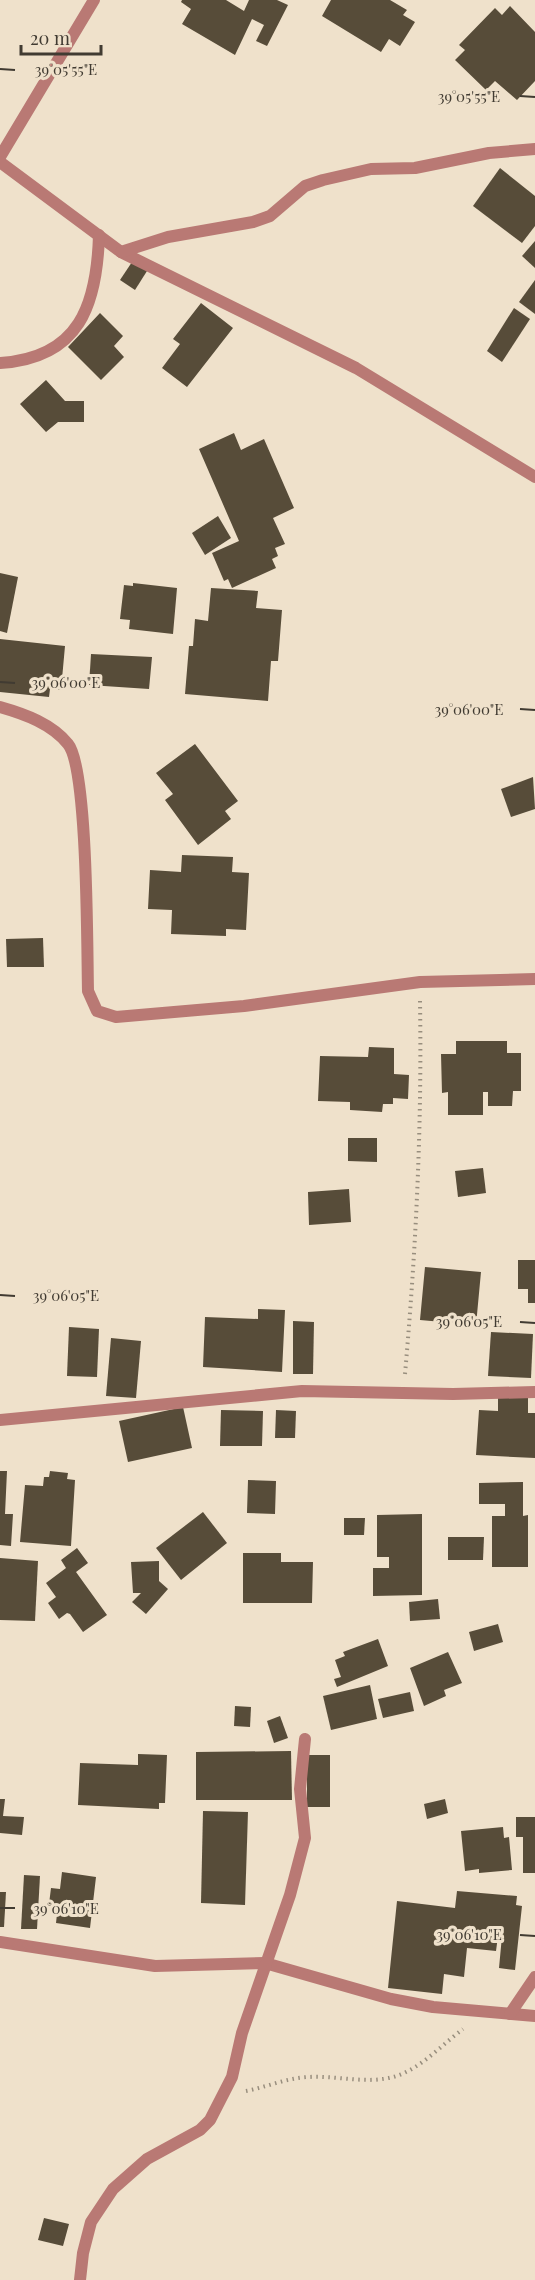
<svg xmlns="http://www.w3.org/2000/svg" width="535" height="2280" font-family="'Playfair Display',serif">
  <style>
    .building { fill: #574c39 }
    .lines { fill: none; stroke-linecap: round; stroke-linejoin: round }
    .path { stroke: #988e7e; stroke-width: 4; stroke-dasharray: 1.5 4.5; stroke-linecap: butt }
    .minor { stroke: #b97974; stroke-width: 12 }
    .ticks { fill: none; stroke: #413b32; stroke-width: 2 }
    .ticks-label { font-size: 15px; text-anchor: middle; fill: #413b32; stroke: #efe1cb; stroke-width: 6; stroke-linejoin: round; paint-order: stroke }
  </style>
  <rect width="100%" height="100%" fill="#efe1cb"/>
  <g class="building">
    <path d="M 182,0 L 226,0 L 244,11 L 249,0 L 277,0 L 288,5 L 267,46 L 256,41 L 264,25 L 252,19 L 235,55 L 182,24 L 191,9 L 181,2 Z"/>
    <path d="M 331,0 L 390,0 L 407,10 L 403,15 L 415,22 L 400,46 L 389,39 L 381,52 L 322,16 Z"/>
    <path d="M 510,6 L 535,32 L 535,81 L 517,100 L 495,81 L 486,90 L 455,60 L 465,50 L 459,45 L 495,8 L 502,15 Z"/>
    <path d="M 500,168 L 535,196 L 535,226 L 522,243 L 473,206 Z"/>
    <path d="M 535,241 L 535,268 L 522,256 Z"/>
    <path d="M 132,262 L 147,271 L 135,290 L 120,280 Z"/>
    <path d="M 535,280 L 535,314 L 519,302 Z"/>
    <path d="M 201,303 L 233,328 L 187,387 L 162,368 L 180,344 L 173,339 Z"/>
    <path d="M 514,308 L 530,319 L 502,362 L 487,351 Z"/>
    <path d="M 100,313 L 123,336 L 114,346 L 124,357 L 101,380 L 68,347 Z"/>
    <path d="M 46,380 L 65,401 L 84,401 L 84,422 L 58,422 L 46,432 L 20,404 Z"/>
    <path d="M 234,433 L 241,450 L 264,439 L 294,508 L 273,518 L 285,544 L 275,548 L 278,556 L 272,559 L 276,568 L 232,588 L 228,579 L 224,581 L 212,553 L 239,541 L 199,449 Z"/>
    <path d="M 218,516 L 231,538 L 205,555 L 192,533 Z"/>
    <path d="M 0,573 L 18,577 L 7,633 L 0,631 Z"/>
    <path d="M 133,583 L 177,588 L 173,634 L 129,629 L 130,620 L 120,619 L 124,585 L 133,586 Z"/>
    <path d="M 211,588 L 258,591 L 256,608 L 282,610 L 278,661 L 271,661 L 268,701 L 185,694 L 189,646 L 193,646 L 195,619 L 208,621 Z"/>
    <path d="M 0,639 L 65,646 L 61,690 L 50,689 L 49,697 L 0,692 Z"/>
    <path d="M 91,654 L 152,657 L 149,689 L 89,685 Z"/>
    <path d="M 195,744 L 238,801 L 225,811 L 231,819 L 198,845 L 165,800 L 173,794 L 156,773 Z"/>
    <path d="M 533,777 L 535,809 L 511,817 L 501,789 Z"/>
    <path d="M 182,855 L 233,857 L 232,872 L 249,873 L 246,930 L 226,929 L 226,936 L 171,934 L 172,910 L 148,909 L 150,870 L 181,872 Z"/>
    <path d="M 43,938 L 44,967 L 7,967 L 6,939 Z"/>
    <path d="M 456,1041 L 507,1041 L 507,1053 L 521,1053 L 521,1091 L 513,1091 L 512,1106 L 488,1106 L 488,1092 L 483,1092 L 483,1115 L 448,1115 L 448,1092 L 442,1093 L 441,1054 L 456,1054 Z"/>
    <path d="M 369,1047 L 394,1048 L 394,1074 L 409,1075 L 408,1099 L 393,1098 L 393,1104 L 383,1104 L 382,1112 L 350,1110 L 350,1102 L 318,1101 L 320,1056 L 368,1057 Z"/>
    <path d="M 348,1138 L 377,1138 L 377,1162 L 348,1161 Z"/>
    <path d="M 483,1168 L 486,1193 L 458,1197 L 455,1171 Z"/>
    <path d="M 349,1189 L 351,1222 L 309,1225 L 308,1192 Z"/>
    <path d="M 518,1260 L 535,1260 L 535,1303 L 528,1303 L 528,1289 L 518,1289 Z"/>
    <path d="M 425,1267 L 481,1272 L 476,1325 L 420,1320 Z"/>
    <path d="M 258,1309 L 285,1310 L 282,1372 L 203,1367 L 205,1317 L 258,1319 Z"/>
    <path d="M 293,1321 L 314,1322 L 313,1374 L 293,1374 Z"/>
    <path d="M 69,1327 L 99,1329 L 97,1377 L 67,1376 Z"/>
    <path d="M 491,1332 L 533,1334 L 531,1378 L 488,1376 Z"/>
    <path d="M 111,1338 L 141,1341 L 136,1398 L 106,1396 Z"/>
    <path d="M 498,1396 L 528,1398 L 528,1413 L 535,1413 L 535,1458 L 476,1455 L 479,1410 L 498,1411 Z"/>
    <path d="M 183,1407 L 192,1448 L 128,1462 L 119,1421 Z"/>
    <path d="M 221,1410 L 263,1411 L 262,1446 L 220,1446 Z"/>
    <path d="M 276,1410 L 296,1411 L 295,1438 L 275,1438 Z"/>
    <path d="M 0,1471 L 7,1471 L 5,1514 L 13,1514 L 11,1546 L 0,1545 Z"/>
    <path d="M 50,1471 L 68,1473 L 67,1479 L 75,1480 L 71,1546 L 20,1542 L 25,1485 L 43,1486 L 44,1477 L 49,1477 Z"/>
    <path d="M 248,1480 L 276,1481 L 275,1514 L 247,1513 Z"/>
    <path d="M 523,1482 L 523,1516 L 528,1515 L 528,1567 L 492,1567 L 492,1516 L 505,1516 L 505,1504 L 479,1504 L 479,1483 Z"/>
    <path d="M 203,1512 L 227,1543 L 181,1580 L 156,1548 Z"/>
    <path d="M 422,1514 L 422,1595 L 373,1596 L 373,1568 L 389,1568 L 389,1557 L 377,1557 L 377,1515 Z"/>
    <path d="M 344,1518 L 365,1518 L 364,1535 L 344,1535 Z"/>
    <path d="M 448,1537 L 484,1537 L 483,1560 L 448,1560 Z"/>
    <path d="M 77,1548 L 88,1563 L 76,1572 L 107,1615 L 83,1632 L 70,1614 L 67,1613 L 59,1619 L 48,1603 L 56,1597 L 46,1583 L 66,1568 L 61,1560 Z"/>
    <path d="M 243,1553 L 281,1553 L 281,1562 L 313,1562 L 312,1603 L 243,1603 Z"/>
    <path d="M 0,1558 L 38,1561 L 35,1621 L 0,1620 Z"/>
    <path d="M 159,1561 L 159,1581 L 168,1589 L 146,1614 L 132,1602 L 141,1593 L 133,1593 L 131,1562 Z"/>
    <path d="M 438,1599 L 440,1619 L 410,1621 L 409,1602 Z"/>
    <path d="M 498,1624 L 503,1642 L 474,1651 L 469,1632 Z"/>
    <path d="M 378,1639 L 388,1666 L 337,1687 L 334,1679 L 341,1677 L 335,1660 L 345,1656 L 343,1652 Z"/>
    <path d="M 448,1652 L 462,1683 L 444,1690 L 446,1696 L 424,1706 L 410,1668 Z"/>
    <path d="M 370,1685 L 377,1719 L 331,1730 L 323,1696 Z"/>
    <path d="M 410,1692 L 414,1711 L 383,1718 L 378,1699 Z"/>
    <path d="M 235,1706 L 251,1707 L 250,1727 L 234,1726 Z"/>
    <path d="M 280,1716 L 288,1738 L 274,1743 L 267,1721 Z"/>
    <path d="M 291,1751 L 292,1800 L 196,1800 L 196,1752 Z"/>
    <path d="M 138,1754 L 167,1755 L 165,1803 L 159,1803 L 159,1809 L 78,1805 L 80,1763 L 138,1765 Z"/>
    <rect x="307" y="1755" width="23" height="52"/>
    <path d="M 0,1799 L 5,1799 L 3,1816 L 24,1817 L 22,1835 L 0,1833 Z"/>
    <path d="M 445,1799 L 448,1813 L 427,1819 L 424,1804 Z"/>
    <path d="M 203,1811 L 248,1812 L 245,1905 L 201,1903 Z"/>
    <path d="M 516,1817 L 535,1817 L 535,1873 L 523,1873 L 523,1837 L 516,1837 Z"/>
    <path d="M 503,1827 L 504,1838 L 509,1837 L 512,1870 L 479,1873 L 479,1869 L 465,1871 L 461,1831 Z"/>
    <path d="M 62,1872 L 96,1877 L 90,1928 L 56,1923 L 58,1905 L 49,1904 L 51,1888 L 60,1889 Z"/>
    <path d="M 24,1875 L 40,1876 L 37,1929 L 21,1929 Z"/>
    <path d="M 457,1891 L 517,1896 L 516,1905 L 522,1906 L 515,1970 L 499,1968 L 502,1936 L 498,1936 L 496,1951 L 467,1948 L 464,1977 L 444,1974 L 442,1994 L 388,1988 L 397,1901 L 455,1908 Z"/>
    <path d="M 0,1892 L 6,1892 L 4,1927 L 0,1927 Z"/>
    <path d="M 44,2218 L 69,2224 L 63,2246 L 38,2240 Z"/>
  </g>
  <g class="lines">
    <g class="path">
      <path d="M 405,1374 C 416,1249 422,1126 420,1001"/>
      <path d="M 246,2091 C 267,2087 286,2078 308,2077 C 340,2075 374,2087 404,2073 C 426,2063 444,2043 463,2029"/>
    </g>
    <g class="minor">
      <path d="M 0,157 L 94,0"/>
      <path d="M 0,162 L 121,252 L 356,368 L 535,477"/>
      <path d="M 121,252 L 168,237 L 253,222 L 270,216 L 305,186 L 323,180 L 371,169 L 415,168 L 489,153 L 535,149"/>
      <path d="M 0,363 C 80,358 97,304 99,235"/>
      <path d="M 0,707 C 25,714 52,724 68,744 C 88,768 87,950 88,991 L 97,1011 L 116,1017 L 244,1006 L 420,982 L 535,979"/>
      <path d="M 0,1420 L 302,1391 L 453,1394 L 535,1392"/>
      <path d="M 0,1942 L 155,1966 L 265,1963 L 391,1999 L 433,2007 L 535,2016"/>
      <path d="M 510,2014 L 535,1977"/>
      <path d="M 80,2280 L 83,2253 L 91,2222 L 113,2189 L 147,2159 L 200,2130 L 210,2120 L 232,2077 L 242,2033 L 290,1895 L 305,1838 L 300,1789 L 305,1739"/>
    </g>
  </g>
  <path class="ticks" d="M 0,69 L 15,70M 520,96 L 535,97M 0,682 L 15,683M 520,709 L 535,710M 0,1295 L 15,1296M 520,1322 L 535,1323M 0,1908 L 15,1908M 520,1935 L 535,1936"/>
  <g class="ticks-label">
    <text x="66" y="75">39°05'55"E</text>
    <text x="469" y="102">39°05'55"E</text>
    <text x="66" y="688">39°06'00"E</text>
    <text x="469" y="715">39°06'00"E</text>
    <text x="66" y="1301">39°06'05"E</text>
    <text x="469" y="1327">39°06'05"E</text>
    <text x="66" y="1914">39°06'10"E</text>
    <text x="469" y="1940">39°06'10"E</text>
  </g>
  <path d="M21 45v9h80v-9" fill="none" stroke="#413b32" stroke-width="3"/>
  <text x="30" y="45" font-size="18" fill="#413b32" stroke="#efe1cb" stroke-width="4.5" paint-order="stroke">20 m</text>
</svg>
